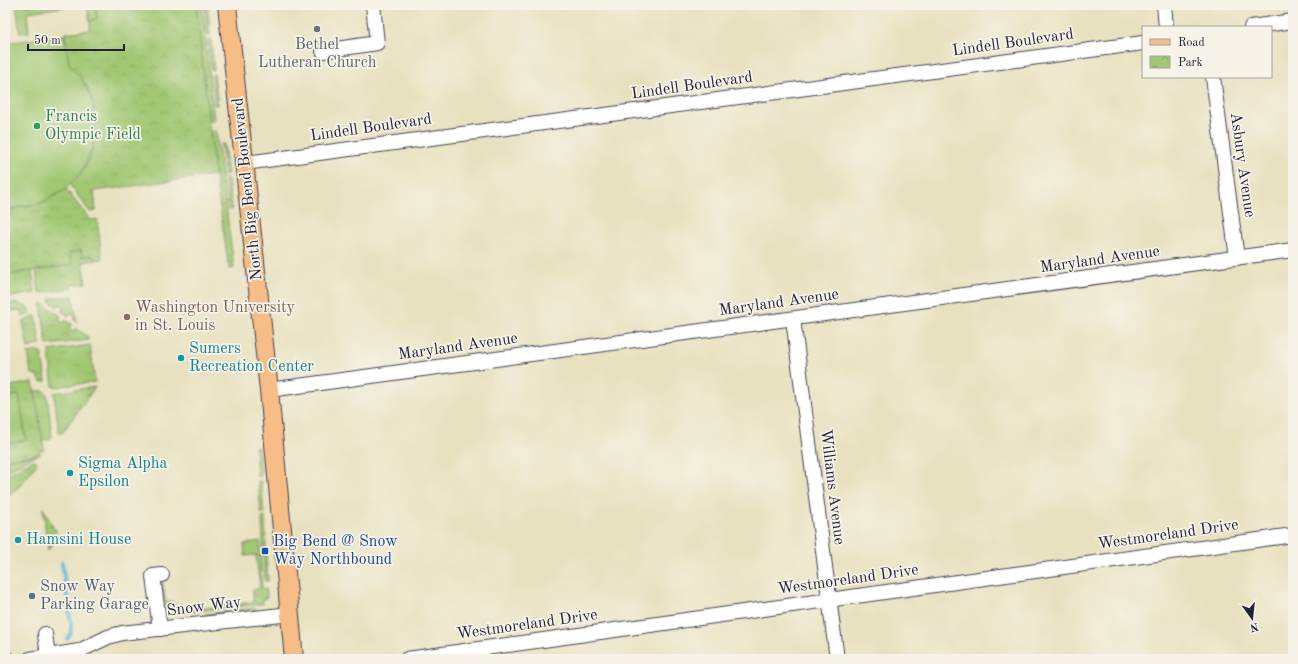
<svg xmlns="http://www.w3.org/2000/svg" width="1298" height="664" font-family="'Old Standard TT',serif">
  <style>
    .grass { fill: url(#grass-tufts); stroke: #627456 }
    .park { fill: url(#park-crowns); stroke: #627456 }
    .pitch { fill: #a1c772; stroke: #627456 }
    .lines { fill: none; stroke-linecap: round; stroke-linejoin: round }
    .stream { stroke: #59b4d6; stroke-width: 4 }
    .minor-casing { stroke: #403f4f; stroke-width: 16 }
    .major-casing { stroke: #403f4f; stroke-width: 20 }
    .minor { stroke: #fff; stroke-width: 14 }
    .major { stroke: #f6be86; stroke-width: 18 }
    .worship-dot { fill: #6b7280; stroke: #f7f3e8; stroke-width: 1.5 }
    .leisure-dot { fill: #2e9e5b; stroke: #f7f3e8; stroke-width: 1.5 }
    .education-dot { fill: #8d6e63; stroke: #f7f3e8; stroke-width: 1.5 }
    .culture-dot { fill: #0f9aa8; stroke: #f7f3e8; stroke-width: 1.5 }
    .transit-dot { fill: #1a4fb4; stroke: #f7f3e8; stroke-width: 1.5 }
    .service-dot { fill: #5c6f8a; stroke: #f7f3e8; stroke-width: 1.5 }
    .labels { text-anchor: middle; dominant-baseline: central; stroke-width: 3.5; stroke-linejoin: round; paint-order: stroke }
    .street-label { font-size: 16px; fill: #22223b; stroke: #f7f3e8 }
    .worship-label { font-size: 16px; fill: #5b616d; stroke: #f7f3e8 }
    .leisure-label { font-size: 16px; fill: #27864d; stroke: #f7f3e8; text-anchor: start }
    .education-label { font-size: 16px; fill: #785e54; stroke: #f7f3e8; text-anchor: start }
    .culture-label { font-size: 16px; fill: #0d838f; stroke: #f7f3e8; text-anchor: start }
    .transit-label { font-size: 16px; fill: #164399; stroke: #f7f3e8; text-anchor: start }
    .service-label { font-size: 16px; fill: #4e5e75; stroke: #f7f3e8; text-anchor: start }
  </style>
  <defs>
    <pattern id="grass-tufts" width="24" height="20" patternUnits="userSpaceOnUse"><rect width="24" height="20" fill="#a1c772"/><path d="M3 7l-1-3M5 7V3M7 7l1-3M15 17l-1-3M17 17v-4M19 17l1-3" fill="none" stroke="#8aab64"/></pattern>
    <pattern id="park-crowns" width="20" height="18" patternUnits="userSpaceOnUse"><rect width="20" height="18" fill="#a1c772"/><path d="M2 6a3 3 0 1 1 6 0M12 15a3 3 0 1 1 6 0" fill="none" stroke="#8aab64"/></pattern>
  </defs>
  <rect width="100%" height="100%" fill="#f7f3e8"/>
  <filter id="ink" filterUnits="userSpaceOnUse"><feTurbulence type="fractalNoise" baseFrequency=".025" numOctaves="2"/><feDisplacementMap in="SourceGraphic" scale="8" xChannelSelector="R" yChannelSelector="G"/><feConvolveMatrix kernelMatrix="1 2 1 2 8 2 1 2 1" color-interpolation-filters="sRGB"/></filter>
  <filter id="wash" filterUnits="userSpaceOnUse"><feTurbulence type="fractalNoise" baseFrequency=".012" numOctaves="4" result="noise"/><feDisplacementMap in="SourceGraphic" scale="16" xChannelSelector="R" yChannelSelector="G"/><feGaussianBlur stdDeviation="0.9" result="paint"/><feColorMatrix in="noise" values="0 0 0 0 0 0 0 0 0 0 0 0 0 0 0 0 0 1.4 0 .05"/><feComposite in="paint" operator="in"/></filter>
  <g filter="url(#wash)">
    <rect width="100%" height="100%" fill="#e8e1bf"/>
    <g class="grass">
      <path d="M 16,5 L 82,5 L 27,12 L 29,32 L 20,33 Z"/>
      <path d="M 87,5 L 95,5 L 97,18 L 90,22 Z"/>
      <path d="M 196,5 L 202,5 L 214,120 L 208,121 Z"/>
      <path d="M 205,8 L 208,8 L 210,35 L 207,35 Z"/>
      <path d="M 211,39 L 214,70 L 211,70 L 208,40 Z"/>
      <path d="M 214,74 L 218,105 L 215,105 L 212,75 Z"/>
      <path d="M 216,131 L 234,268 L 229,269 L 209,132 Z"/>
      <path d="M 221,144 L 224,144 L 228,174 L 225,175 Z"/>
      <path d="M 228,179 L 232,209 L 229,210 L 225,179 Z"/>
      <path d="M 81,250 L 82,256 L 93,255 L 96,260 L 83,262 L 86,283 L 72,285 L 72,288 L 39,293 L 36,270 L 72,265 L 70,253 Z"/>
      <path d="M 32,271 L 35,293 L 5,298 L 5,275 Z"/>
      <path d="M 73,296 L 77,322 L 74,320 L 76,317 L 71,314 L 69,316 L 62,311 L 64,308 L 59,304 L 57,307 L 50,302 L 51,298 Z"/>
      <path d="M 17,303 L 27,307 L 31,313 L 22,317 L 21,310 L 5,312 L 5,304 Z"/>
      <path d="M 42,303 L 61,316 L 59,319 L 63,323 L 66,320 L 72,324 L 69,328 L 74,331 L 76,328 L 88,337 L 89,340 L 47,345 L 41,305 Z"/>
      <path d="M 34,316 L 36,316 L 40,344 L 28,348 L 23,322 Z"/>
      <path d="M 90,345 L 95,382 L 53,387 L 49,351 Z"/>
      <path d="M 39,351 L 42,355 L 46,381 L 41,382 L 36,375 L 31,373 L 28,353 Z"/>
      <path d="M 95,387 L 62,433 L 59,433 L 54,393 Z"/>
      <path d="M 34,391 L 43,391 L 47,394 L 52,436 L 50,439 L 42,440 Z"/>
      <path d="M 255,447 L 258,447 L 261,476 L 257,477 Z"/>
      <path d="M 40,454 L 30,458 L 5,472 L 5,460 Z"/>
      <path d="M 33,460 L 36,461 L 36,465 L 20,486 L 5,497 L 5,476 Z"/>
      <path d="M 258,481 L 261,481 L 264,513 L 261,513 Z"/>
      <path d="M 43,508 L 54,529 L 57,531 L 54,534 L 55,541 L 48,550 Z"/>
      <path d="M 265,517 L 266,548 L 263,548 L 262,518 Z"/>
      <path d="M 260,541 L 262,589 L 266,589 L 267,597 L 263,599 L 263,604 L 166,614 L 160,579 L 162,579 L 166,602 L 174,602 L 176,612 L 253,602 L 253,590 L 260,588 L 256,555 L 245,556 L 244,544 Z"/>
      <path d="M 263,553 L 266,553 L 268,581 L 265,581 Z"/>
      <path d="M 255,608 L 256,610 L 202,617 L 206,614 Z"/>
    </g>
    <g class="park">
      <path d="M 95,5 L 196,5 L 215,175 L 94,191 L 96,211 L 90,212 L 72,188 L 71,185 C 98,160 102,117 86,85 C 81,78 72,70 69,64 C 65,56 66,42 65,33 L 90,30 L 90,22 L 97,18 Z"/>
      <path d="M 66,189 L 90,220 L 97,219 L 102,259 L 96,260 L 92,255 L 82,257 L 81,250 L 70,253 L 72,265 L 5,275 L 5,210 L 41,203 Z"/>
      <path d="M 33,382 L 44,450 L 40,450 L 40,454 L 5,460 L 5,387 Z"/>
    </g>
    <g class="pitch">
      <path d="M 65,35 L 69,64 L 80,76 L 92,99 L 96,124 L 93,146 L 82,171 L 66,189 L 41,203 L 5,210 L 5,43 Z"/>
      <path d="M 19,395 L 26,440 L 5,444 L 5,397 Z"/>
    </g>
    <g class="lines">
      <path class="stream" d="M 62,563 L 71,624 L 71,633 L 67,639"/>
    </g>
  </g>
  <g filter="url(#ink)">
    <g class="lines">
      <defs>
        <g id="minor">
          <path d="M 1164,5 L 1166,27"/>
          <path d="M 1251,27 L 1293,21"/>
          <path d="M 323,51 L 377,43 L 373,5"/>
          <path d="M 1213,77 L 1237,258"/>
          <path d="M 245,163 L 1143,43"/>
          <path d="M 793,319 L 837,659"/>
          <path d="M 269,390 L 1293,250"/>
          <path d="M 160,629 L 153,576 L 162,575"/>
          <path d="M 45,634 L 48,656"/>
          <path d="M 5,658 L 7,659"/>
          <path d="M 30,659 L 79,651 L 108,637 L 122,633 L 290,614"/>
          <path d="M 407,659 L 1293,535"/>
        </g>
        <path id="major" d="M 227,5 L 269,390 L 294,659"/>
      </defs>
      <use href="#minor" class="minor-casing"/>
      <use href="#major" class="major-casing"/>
      <use href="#minor" class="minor"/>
      <use href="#major" class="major"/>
    </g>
  </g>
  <circle class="worship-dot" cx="317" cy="29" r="4"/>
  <circle class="leisure-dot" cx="37" cy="126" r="4"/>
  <circle class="education-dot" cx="127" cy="317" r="4"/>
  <g class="culture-dot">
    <circle cx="181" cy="358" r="4"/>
    <circle cx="70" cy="473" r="4"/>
    <circle cx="18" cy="540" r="4"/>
  </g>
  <rect class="transit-dot" x="261" y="547" width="8" height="8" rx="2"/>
  <circle class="service-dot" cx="32" cy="596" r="4"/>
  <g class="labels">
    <g class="street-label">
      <text transform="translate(1013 43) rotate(-8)">Lindell Boulevard</text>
      <text transform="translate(692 86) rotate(-8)">Lindell Boulevard</text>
      <text transform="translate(371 128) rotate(-8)">Lindell Boulevard</text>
      <text transform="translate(1242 165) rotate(82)">Asbury Avenue</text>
      <text transform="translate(248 189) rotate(-96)">North Big Bend Boulevard</text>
      <text transform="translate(1100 260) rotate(-8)">Maryland Avenue</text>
      <text transform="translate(779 303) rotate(-8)">Maryland Avenue</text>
      <text transform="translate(458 347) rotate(-8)">Maryland Avenue</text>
      <text transform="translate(832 487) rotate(83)">Williams Avenue</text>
      <text transform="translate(1168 535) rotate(-8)">Westmoreland Drive</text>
      <text transform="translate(848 580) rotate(-8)">Westmoreland Drive</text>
      <text transform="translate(204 607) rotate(-7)">Snow Way</text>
      <text transform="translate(527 625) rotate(-8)">Westmoreland Drive</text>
    </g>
    <g class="worship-label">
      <text x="317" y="45">Bethel<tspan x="317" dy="18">Lutheran Church</tspan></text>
    </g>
    <g class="leisure-label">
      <text x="45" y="117">Francis<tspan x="45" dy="18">Olympic Field</tspan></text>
    </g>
    <g class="education-label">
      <text x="135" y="308">Washington University<tspan x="135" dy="18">in St. Louis</tspan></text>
    </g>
    <g class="culture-label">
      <text x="189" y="349">Sumers<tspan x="189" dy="18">Recreation Center</tspan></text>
      <text x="78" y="464">Sigma Alpha<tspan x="78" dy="18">Epsilon</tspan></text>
      <text x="26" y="540">Hamsini House</text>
    </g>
    <g class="transit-label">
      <text x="273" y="542">Big Bend @ Snow<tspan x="273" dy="18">Way Northbound</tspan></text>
    </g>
    <g class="service-label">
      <text x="40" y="587">Snow Way<tspan x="40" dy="18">Parking Garage</tspan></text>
    </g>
  </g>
  <rect width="1298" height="664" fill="none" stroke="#f7f3e8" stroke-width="20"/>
  <rect x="1142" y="26" width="130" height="52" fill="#f7f3e8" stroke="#a29fa3"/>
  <rect x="1150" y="39" width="20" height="6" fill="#f6be86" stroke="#a29fa3"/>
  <text x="1178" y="46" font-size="12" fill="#22223b">Road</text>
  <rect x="1150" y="56" width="20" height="12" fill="url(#park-crowns)" stroke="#a29fa3"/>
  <text x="1178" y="66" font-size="12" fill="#22223b">Park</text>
  <g transform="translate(1252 618) rotate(165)" stroke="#f7f3e8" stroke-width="3" paint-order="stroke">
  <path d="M0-3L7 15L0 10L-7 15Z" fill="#22223b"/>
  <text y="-6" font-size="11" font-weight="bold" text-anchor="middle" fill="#22223b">N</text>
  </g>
  <path d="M28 44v6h96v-6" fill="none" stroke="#22223b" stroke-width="2"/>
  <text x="34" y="44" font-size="12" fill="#22223b" stroke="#f7f3e8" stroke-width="3" paint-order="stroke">50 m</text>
</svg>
